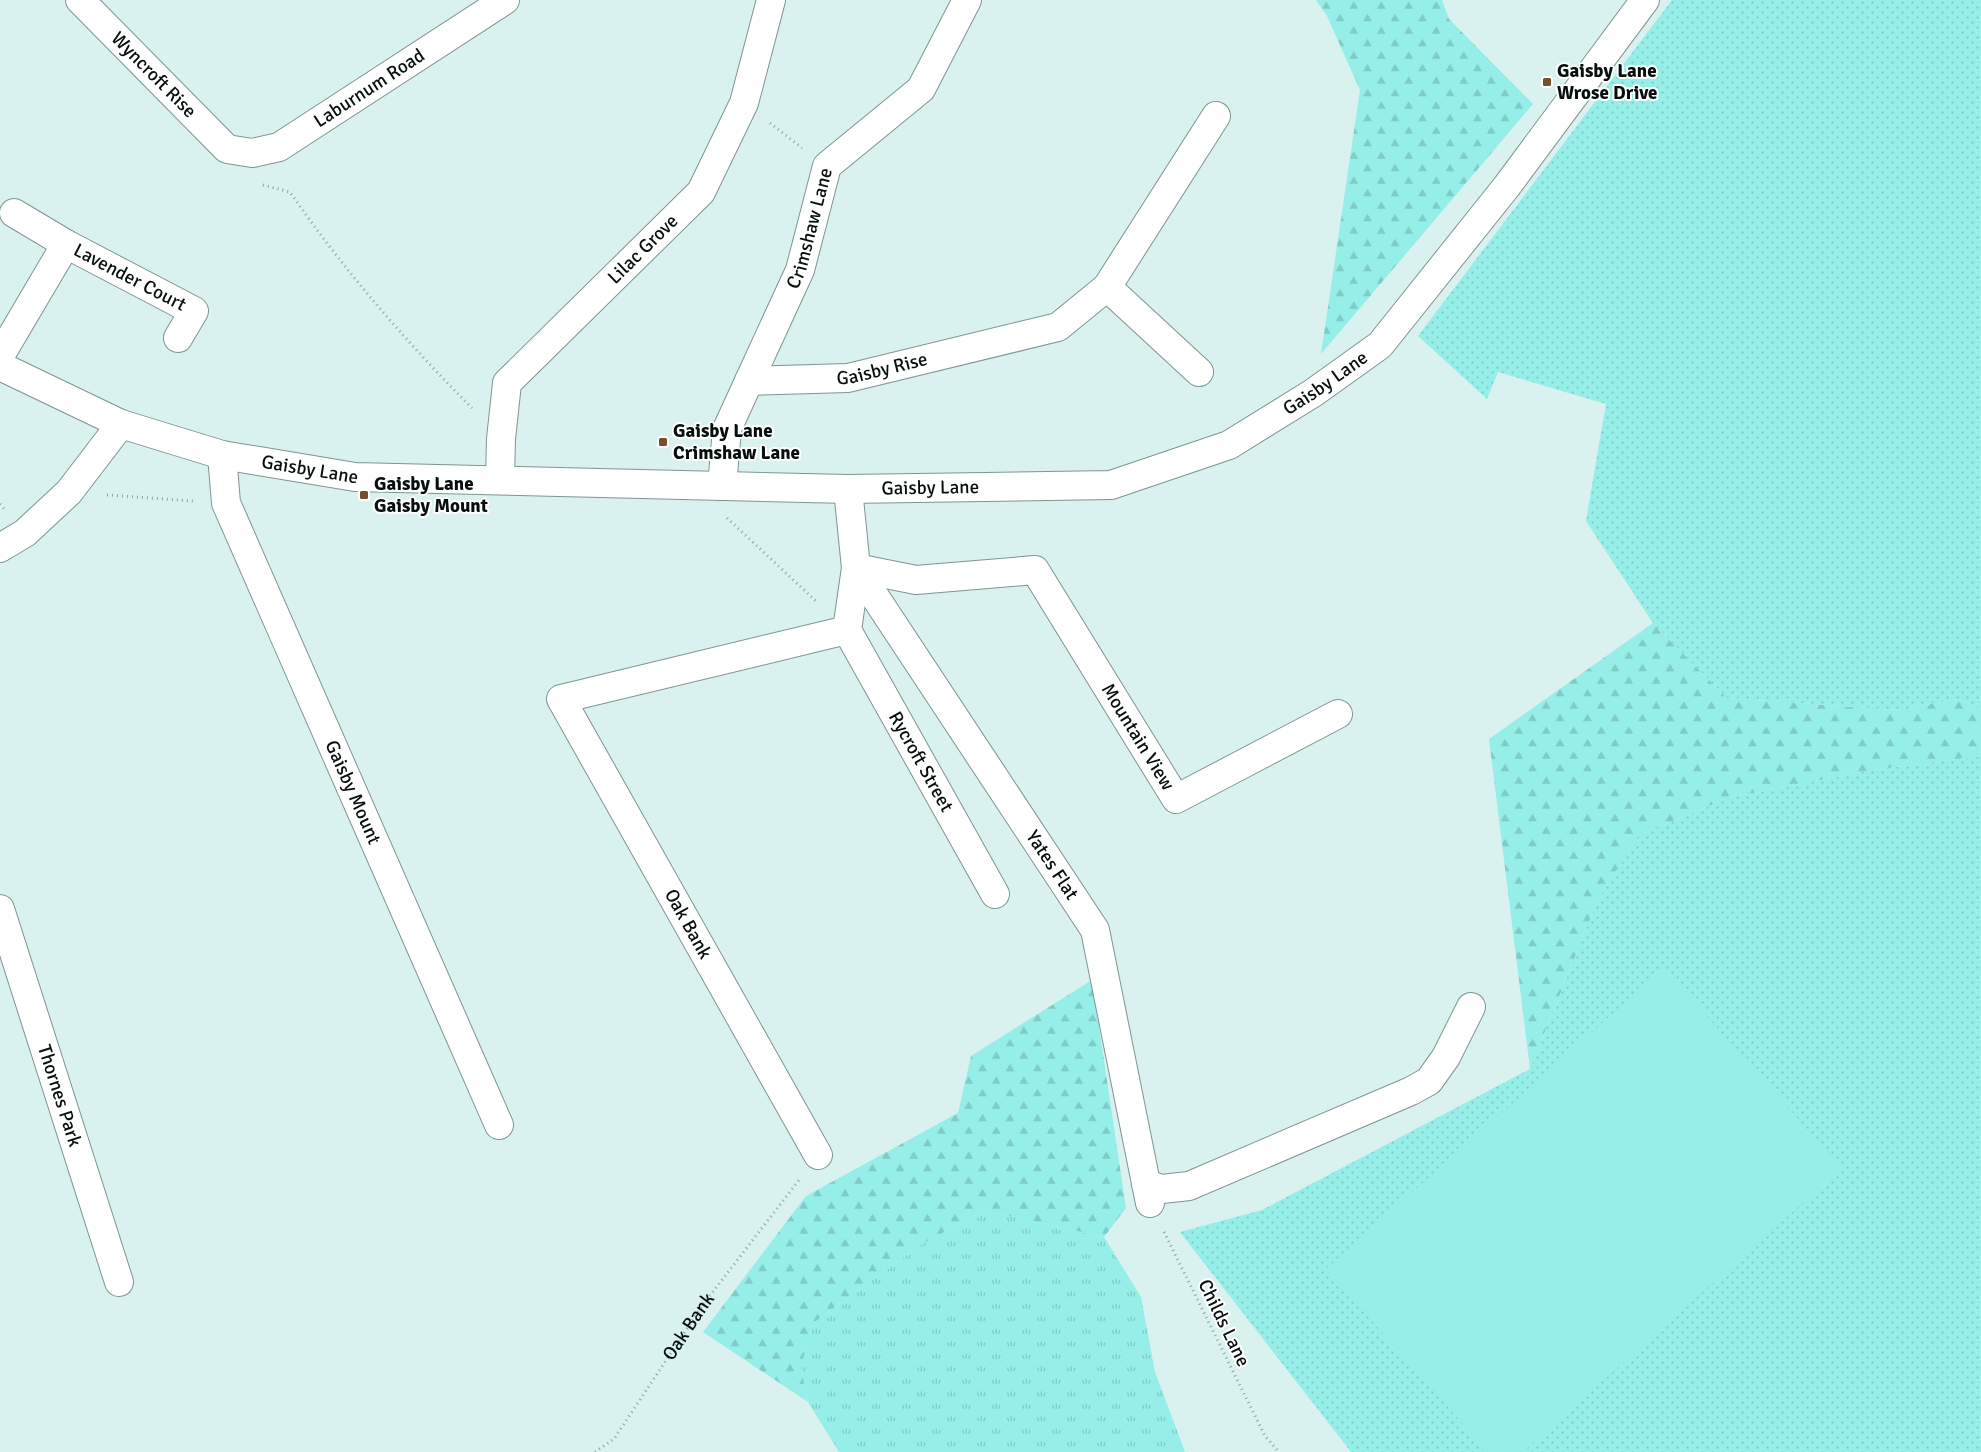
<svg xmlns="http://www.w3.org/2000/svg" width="1981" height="1452" font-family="Signika,sans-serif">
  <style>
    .grass { fill: url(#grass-tufts) }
    .forest { fill: url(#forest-firs) }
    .park { fill: url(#park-dots) }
    .garden { fill: #95eee7 }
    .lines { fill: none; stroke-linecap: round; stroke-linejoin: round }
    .minor-casing { stroke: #7e9593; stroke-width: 30 }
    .path { stroke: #90a2a0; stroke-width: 3; stroke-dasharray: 1 4; stroke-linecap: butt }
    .minor { stroke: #fff; stroke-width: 28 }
    .poi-dot { fill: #75502b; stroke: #fff; stroke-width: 2 }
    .labels { text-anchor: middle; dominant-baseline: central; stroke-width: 4; stroke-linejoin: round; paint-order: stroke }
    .poi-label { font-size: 19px; font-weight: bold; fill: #070f0e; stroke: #fff; text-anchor: start }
    .street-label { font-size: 19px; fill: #070f0e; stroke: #fff }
  </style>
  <defs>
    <pattern id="grass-tufts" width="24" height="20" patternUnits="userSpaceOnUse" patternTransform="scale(1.25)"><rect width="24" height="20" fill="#95eee7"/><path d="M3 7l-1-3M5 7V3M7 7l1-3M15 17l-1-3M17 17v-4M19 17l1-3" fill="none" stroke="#7fcbc5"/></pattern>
    <pattern id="forest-firs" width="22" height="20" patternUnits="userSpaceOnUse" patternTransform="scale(1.25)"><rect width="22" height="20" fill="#95eee7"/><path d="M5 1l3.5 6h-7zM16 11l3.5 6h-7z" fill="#7fcbc5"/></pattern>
    <pattern id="park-dots" width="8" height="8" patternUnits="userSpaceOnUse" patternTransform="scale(1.25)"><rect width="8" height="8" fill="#95eee7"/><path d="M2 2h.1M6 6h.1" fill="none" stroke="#7fcbc5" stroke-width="1.8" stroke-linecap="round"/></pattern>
  </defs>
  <rect width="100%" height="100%" fill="#d9f1ef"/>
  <path class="grass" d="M 984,1210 L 1104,1237 L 1141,1297 L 1155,1372 L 1185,1452 L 839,1452 L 808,1402 L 801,1368 L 812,1324 L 919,1246 Z"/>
  <g class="forest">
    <path d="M 1316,0 L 1442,0 L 1449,19 L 1533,104 L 1321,354 L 1360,90 L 1327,16 Z"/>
    <path d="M 1653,623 L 1727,698 L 1897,710 L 1959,699 L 1981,709 L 1981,756 L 1873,770 L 1728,798 L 1639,835 L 1598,900 L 1530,1069 L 1489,739 Z"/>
    <path d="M 1092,980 L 1126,1208 L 1104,1237 L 984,1210 L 919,1246 L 812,1324 L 801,1368 L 808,1402 L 703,1332 L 806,1196 L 958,1113 L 971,1056 Z"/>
  </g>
  <g class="park">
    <path d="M 1672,0 L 1981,0 L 1981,709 L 1959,699 L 1897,710 L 1727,698 L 1653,623 L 1586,521 L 1606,404 L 1498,372 L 1487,399 L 1418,336 Z"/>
    <path d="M 1981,756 L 1981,1452 L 1351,1452 L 1180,1232 L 1262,1210 L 1530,1069 L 1598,900 L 1639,835 L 1728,798 L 1873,770 Z"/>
  </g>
  <path class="garden" d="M 1664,968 L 1842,1168 L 1523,1452 L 1488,1452 L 1326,1269 Z"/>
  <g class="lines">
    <defs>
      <g id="minor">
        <path id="s2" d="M 80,0 L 227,149 L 252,153 L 279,147 L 505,0"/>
        <path d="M 14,213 L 66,244"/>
        <path d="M 1107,287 L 1216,116"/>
        <path id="s3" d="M 0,356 L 66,244 L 194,311 L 178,338"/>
        <path id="s4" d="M 0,366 L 121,424 L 222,455 L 355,477 L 848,489 L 1111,485 L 1229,445 L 1313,393 L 1380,345 L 1507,186 L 1645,0"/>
        <path id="s5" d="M 749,381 L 800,270 L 827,166 L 921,89 L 967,0"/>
        <path id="s6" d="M 222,455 L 226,503 L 499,1125"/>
        <path id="s7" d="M 500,480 L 501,439 L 507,383 L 701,192 L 744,103 L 771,0"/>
        <path id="s8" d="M 722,486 L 727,429 L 749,381 L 848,378 L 1058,327 L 1107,287 L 1199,372"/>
        <path id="s9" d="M 848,489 L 856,568 L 916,580 L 1035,570 L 1176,799 L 1338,714"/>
        <path d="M 0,548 L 25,533 L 69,492 L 121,424"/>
        <path id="s10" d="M 856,568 L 1095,930 L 1150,1203"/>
        <path id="s11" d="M 847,630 L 995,894"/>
        <path id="s12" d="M 0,909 L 119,1282"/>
        <path d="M 818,1155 L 561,699 L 847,630 L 856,568"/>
        <path d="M 1146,1184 L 1162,1189 L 1189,1186 L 1411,1091 L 1429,1081 L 1446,1057 L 1471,1007"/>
      </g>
    </defs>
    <use href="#minor" class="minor-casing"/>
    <g class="path">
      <path d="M 770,123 L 802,148"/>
      <path d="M 263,185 L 290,192 C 343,269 406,342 472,408"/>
      <path d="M 107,495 L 193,501"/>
      <path d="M 0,504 L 5,510"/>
      <path d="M 727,518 L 818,603"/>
      <path d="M 1164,1232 L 1265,1436 L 1279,1452"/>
      <path id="s1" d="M 595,1452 L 614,1439 L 702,1306 L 799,1180"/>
    </g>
    <use href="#minor" class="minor"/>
  </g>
  <g class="poi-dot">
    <rect x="1542" y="77" width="10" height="10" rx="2.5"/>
    <rect x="658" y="437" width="10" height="10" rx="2.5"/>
    <rect x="359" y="490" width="10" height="10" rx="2.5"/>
  </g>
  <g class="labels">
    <g class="poi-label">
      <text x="1557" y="71">Gaisby Lane<tspan x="1557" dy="22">Wrose Drive</tspan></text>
      <text x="673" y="431">Gaisby Lane<tspan x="673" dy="22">Crimshaw Lane</tspan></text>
      <text x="374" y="484">Gaisby Lane<tspan x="374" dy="22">Gaisby Mount</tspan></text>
    </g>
    <g class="street-label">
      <text stroke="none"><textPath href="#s2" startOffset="105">Wyncroft Rise</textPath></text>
      <text stroke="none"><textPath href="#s2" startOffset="370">Laburnum Road</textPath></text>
      <text stroke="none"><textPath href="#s5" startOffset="165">Crimshaw Lane</textPath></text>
      <text stroke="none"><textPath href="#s7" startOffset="288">Lilac Grove</textPath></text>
      <text stroke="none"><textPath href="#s3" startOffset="202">Lavender Court</textPath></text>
      <text stroke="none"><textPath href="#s8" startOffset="244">Gaisby Rise</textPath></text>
      <text stroke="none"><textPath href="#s4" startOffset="1370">Gaisby Lane</textPath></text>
      <text stroke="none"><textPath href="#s4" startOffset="329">Gaisby Lane</textPath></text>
      <text stroke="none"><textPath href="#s4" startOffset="950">Gaisby Lane</textPath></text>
      <text stroke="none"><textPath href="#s9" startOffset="456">Mountain View</textPath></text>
      <text stroke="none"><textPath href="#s11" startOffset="151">Rycroft Street</textPath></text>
      <text stroke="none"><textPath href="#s6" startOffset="364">Gaisby Mount</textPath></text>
      <text stroke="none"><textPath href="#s10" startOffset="356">Yates Flat</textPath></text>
      <text transform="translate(688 924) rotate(61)">Oak Bank</text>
      <text stroke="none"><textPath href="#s12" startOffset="196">Thornes Park</textPath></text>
      <text transform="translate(1224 1323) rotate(64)">Childs Lane</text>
      <text stroke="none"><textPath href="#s1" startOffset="158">Oak Bank</textPath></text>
    </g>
  </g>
</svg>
